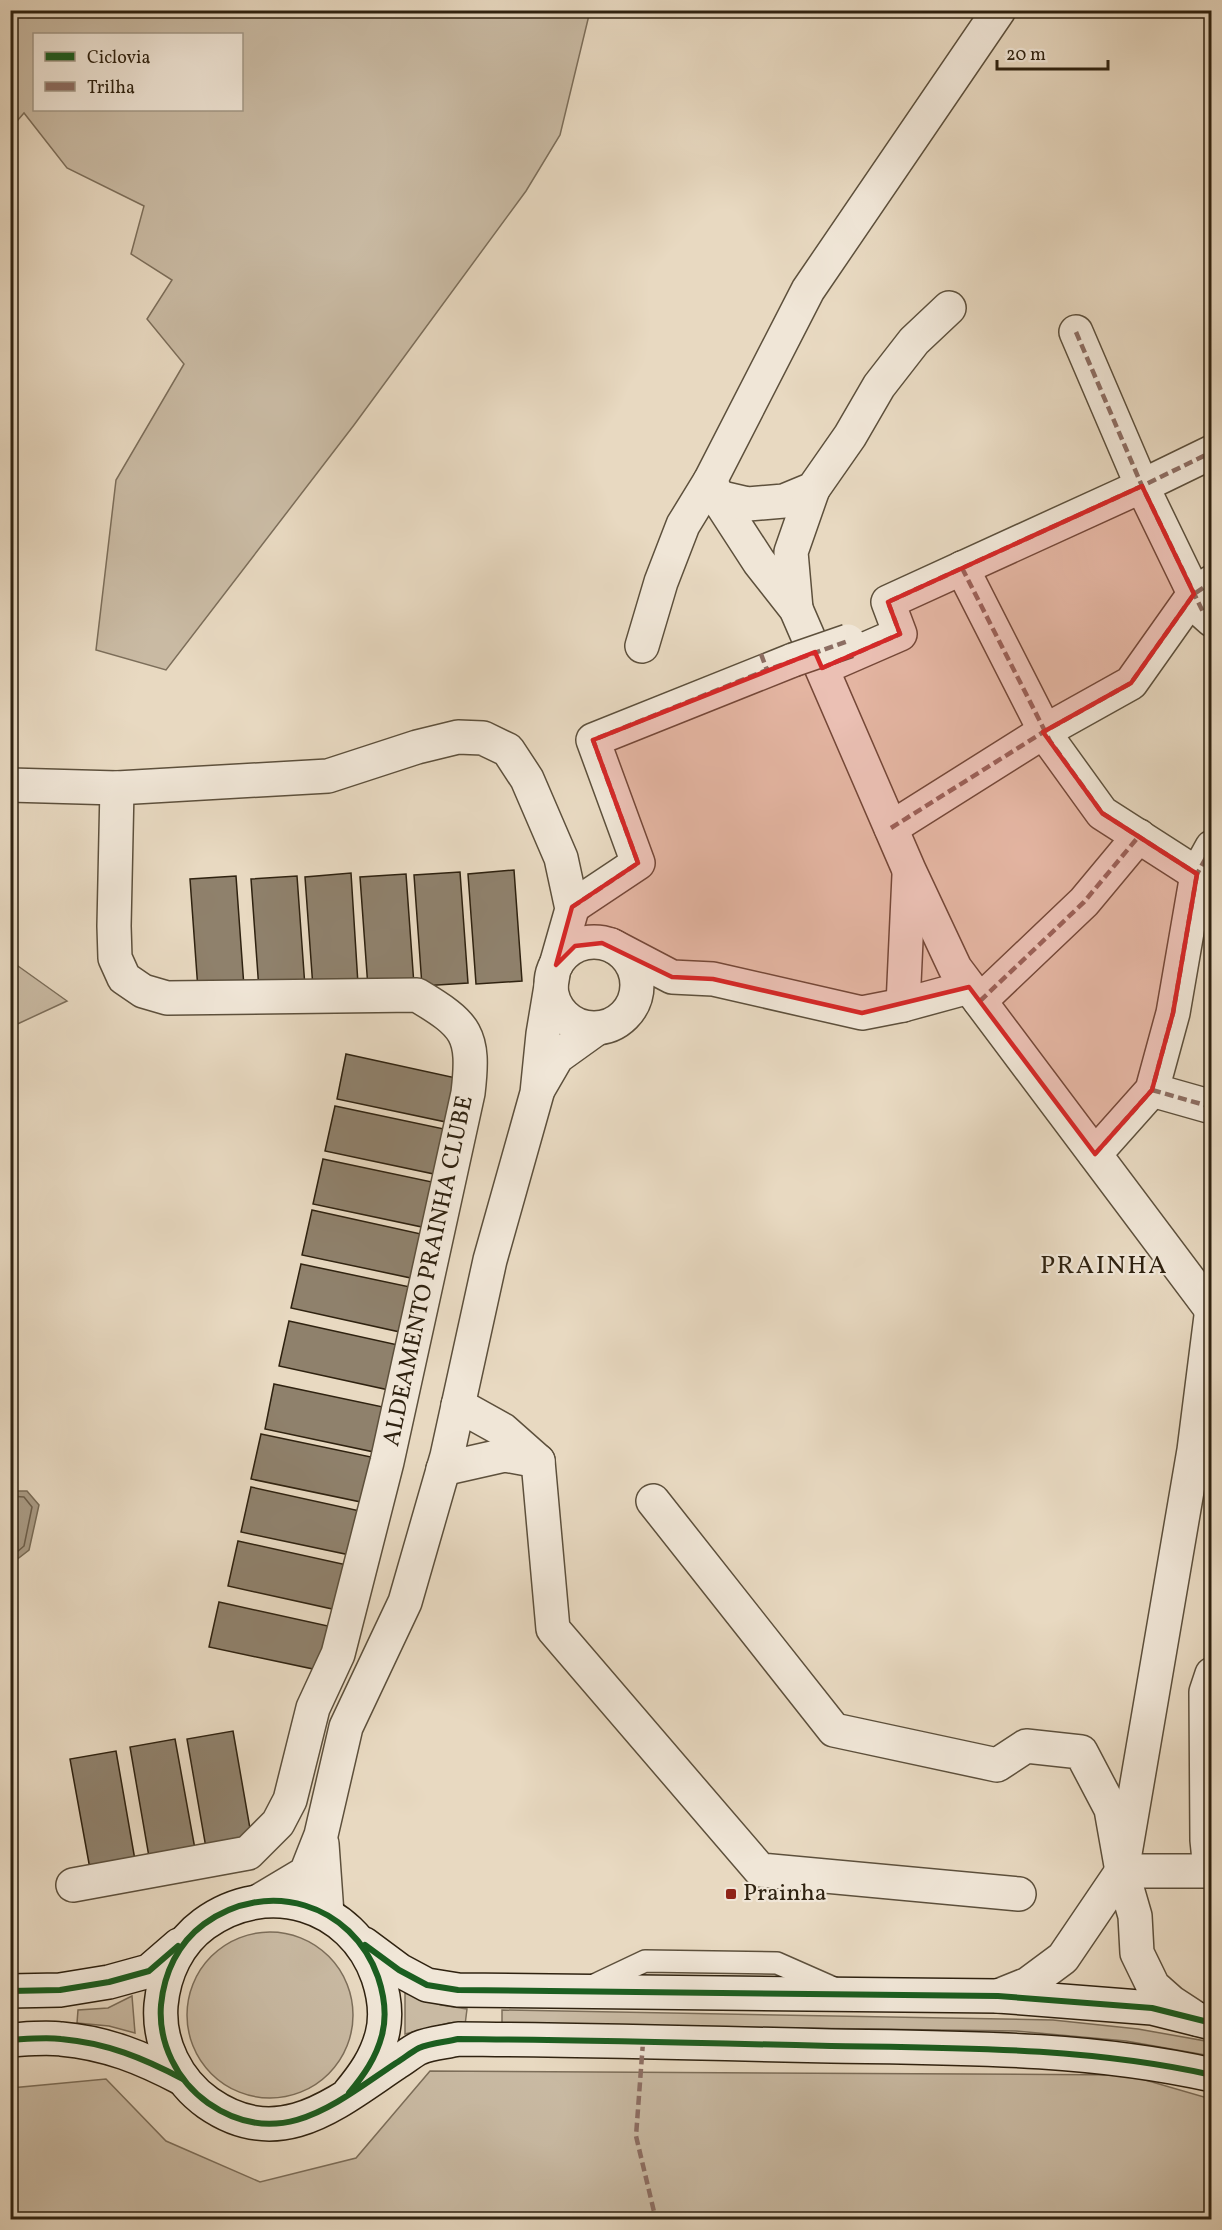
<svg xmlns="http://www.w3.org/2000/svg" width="1222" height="2230" font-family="Vollkorn,serif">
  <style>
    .green { fill: #c9baa3; stroke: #7c6e5a; stroke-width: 1.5; fill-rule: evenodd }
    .water { fill: #a99b85; stroke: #786b56; stroke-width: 1.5 }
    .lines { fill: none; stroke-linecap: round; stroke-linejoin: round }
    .shore { stroke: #6c5e4a; stroke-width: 1.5 }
    .building { fill: #8f816c; stroke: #2f2210; stroke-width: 1.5 }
    .lane-casing { stroke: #5d503c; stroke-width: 24 }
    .street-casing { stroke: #5d503c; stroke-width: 36 }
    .secondary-casing { stroke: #2f2210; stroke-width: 36 }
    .lane { stroke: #f0e6d7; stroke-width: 21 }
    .street { stroke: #f0e6d7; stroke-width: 33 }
    .secondary { stroke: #f0e6d7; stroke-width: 33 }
    .street-bridge-casing { stroke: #5d503c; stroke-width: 36; stroke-linecap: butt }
    .street-bridge { stroke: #f0e6d7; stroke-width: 33 }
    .quiet { stroke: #8d6e63; stroke-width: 4.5; stroke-dasharray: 9 4.5; stroke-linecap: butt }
    .cycleway-casing { stroke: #f0e6d7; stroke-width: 10 }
    .cycleway { stroke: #1b5e20; stroke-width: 6 }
    .marked { fill: #d62828; fill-opacity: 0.2; stroke: #d62828; stroke-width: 4.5; stroke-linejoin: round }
    .poi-dot { fill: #8f2418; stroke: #f0e6d7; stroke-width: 2 }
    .labels { text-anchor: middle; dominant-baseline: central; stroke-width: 4.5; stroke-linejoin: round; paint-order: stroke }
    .street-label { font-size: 24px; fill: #2f2210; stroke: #f0e6d7 }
    .poi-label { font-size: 24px; fill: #2f2210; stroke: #f0e6d7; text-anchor: start }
    .neighbourhood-label { font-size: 26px; letter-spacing: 1.5px; fill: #2f2210; stroke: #f0e6d7 }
  </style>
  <rect width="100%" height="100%" fill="#e8d9c1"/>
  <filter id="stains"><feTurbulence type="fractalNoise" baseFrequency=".00333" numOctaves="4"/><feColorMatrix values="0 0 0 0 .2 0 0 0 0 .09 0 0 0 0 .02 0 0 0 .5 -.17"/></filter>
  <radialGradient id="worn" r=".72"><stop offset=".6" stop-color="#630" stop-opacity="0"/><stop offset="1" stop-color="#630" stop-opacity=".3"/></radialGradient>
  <g class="green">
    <path d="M 13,11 L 590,11 L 560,135 L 526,191 L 354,425 L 166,670 L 96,650 L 116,480 L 184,364 L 147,319 L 172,280 L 131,254 L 144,206 L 67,168 L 24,113 L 11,128 L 10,14 ZM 242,34 L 242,110 L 34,110 L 34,34 Z"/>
    <path d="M 11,961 L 67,1001 L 11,1027 Z"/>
    <circle cx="270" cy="2015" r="83"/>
    <path d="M 405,1993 L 441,2005 L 467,2009 L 465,2025 L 449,2023 L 405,2034 Z"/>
    <path d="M 132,1996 L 135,2033 L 109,2026 L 77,2023 L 78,2010 L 108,2008 Z"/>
    <path d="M 502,2010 L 1053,2020 L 1138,2029 L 1211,2042 L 1211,2056 L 1126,2041 L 1016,2031 L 502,2024 Z"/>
    <path d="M 430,2071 L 1128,2075 L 1211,2099 L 1211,2219 L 11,2220 L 11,2088 L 106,2079 L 166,2141 L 260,2182 L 356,2158 Z"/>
  </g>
  <path class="water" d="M 11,1491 L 27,1491 L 39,1505 L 29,1550 L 11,1564 Z"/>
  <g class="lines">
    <path class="shore" d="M 10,1496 L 24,1497 L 32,1507 L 24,1546 L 10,1558"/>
  </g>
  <g class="building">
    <path d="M 514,870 L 522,981 L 476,984 L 468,874 Z"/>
    <path d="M 460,872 L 468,983 L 422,986 L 414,875 Z"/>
    <path d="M 351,873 L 358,984 L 313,988 L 305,877 Z"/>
    <path d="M 406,874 L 414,985 L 368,988 L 360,877 Z"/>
    <path d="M 236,876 L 244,987 L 198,990 L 190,879 Z"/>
    <path d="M 297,876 L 305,987 L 259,990 L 251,879 Z"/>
    <path d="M 346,1054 L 456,1078 L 446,1122 L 337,1099 Z"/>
    <path d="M 335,1106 L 444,1129 L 434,1174 L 325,1151 Z"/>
    <path d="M 323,1159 L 432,1182 L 422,1227 L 313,1204 Z"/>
    <path d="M 312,1210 L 421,1234 L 411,1278 L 302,1255 Z"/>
    <path d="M 301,1264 L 410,1287 L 400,1332 L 291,1308 Z"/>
    <path d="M 289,1321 L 398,1345 L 389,1390 L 279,1366 Z"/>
    <path d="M 274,1384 L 383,1407 L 374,1452 L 265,1429 Z"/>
    <path d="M 261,1434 L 371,1457 L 361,1502 L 251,1479 Z"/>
    <path d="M 251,1487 L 360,1511 L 350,1555 L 241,1532 Z"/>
    <path d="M 238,1541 L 347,1565 L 337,1610 L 228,1586 Z"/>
    <path d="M 219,1602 L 328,1626 L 318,1670 L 209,1647 Z"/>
    <path d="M 233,1731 L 252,1840 L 206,1848 L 187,1739 Z"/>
    <path d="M 175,1739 L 195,1849 L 149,1857 L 130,1747 Z"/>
    <path d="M 116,1751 L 135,1860 L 90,1869 L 70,1759 Z"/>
  </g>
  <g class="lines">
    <defs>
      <path id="lane" d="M 590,1987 L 645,1961 L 777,1963 L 836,1989"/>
      <g id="street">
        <path d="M 1076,332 L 1142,486 L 1203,612 L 1212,620"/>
        <path d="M 710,481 L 722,505 L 759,562 L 796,609 L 909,870 L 955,968 L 1211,1309"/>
        <path d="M 718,497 L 748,504 L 784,501 L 813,489 L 850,436 L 879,386 L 914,341 L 949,308"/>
        <path d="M 962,568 L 1050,741 L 1102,813 L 1197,874 L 1212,847"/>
        <path d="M 796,609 L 791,552 L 813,489"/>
        <path d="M 642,646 L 661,582 L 683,525 L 710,481 L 808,290 L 999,10"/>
        <path d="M 822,668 L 900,634 L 888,602 L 1142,486 L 1212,452"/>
        <path d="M 10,785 L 117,788 L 328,776 L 417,747 L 458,737 L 483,738 L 508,750 L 527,779 L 561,858 L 572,909 L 556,965"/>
        <path d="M 891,828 L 1045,731 L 1131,683 L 1194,594 L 1212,582"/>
        <path d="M 572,907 L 638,863 L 593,740 L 793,660"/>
        <circle cx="594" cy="985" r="43"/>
        <path d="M 611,945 L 672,977 L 713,979 L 862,1013 L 903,1005 L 969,987"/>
        <path d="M 980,1001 L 1084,902 L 1139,836"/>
        <path d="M 903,1005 L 909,875"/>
        <path d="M 539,1088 L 557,1057 L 596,1029"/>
        <path d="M 1152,1090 L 1212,1107"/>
        <path d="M 1095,1154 L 1152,1090 L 1173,1013 L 1197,874"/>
        <path d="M 458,1405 L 503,1430 L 538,1461 L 553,1629 L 760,1870 L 1019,1894"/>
        <path d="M 443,1469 L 505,1455 L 538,1461"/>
        <path d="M 653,1501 L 834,1730 L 997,1765 L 1026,1746 L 1081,1752 L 1111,1809 L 1122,1871 L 1135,1916 L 1137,1953 L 1153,1986 L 1171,2002 L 1197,2019"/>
        <path d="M 322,1844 L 327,1914"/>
        <path d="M 1210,1870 L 1207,1840 L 1206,1692 L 1212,1674"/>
        <path d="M 1122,1871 L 1212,1871"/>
        <path d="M 73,1885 L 248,1853 L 278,1823 L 290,1800 L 313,1708 L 338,1654 L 387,1462 L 468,1093 C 475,1034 467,1025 417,995 L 167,998 L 143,991 L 124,978 L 115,958 L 114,926 L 117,788"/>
        <path d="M 259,1901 L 306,1873 L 321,1835 L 346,1727 L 405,1602 L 447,1456 L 490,1260 L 537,1093 L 543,1034 L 553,974"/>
        <path d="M 998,1996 L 1028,1984 L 1063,1958 L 1122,1871 L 1194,1450 L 1212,1308"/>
      </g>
      <g id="secondary">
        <path d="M 364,1944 L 399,1970 L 427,1985 L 458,1990 L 998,1996 L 1152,2008 L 1212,2023"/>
        <path d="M 10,1991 L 60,1990 L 109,1982 L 149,1971 L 179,1945"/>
        <path d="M 10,2040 C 27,2039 45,2037 61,2039 C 107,2043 143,2058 183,2079"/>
        <path d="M 349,2093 C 364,2075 376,2058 382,2035 C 387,2016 384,1995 378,1977 C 352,1903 267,1878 204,1924 C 178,1943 164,1973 161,2005 C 158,2043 177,2081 208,2103 C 280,2153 336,2103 396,2063 C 403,2059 411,2052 419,2048 C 430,2043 446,2042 458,2039 C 583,2040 707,2043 831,2046 C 959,2048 1086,2047 1212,2075"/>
      </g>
    </defs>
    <use href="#lane" class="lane-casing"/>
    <use href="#street" class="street-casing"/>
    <use href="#secondary" class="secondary-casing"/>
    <use href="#lane" class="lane"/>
    <use href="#street" class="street"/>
    <use href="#secondary" class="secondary"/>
    <defs>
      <path id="street-bridge" d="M 793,660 L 848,641"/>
    </defs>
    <use href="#street-bridge" class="street-bridge-casing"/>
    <use href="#street-bridge" class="street-bridge"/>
    <g class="quiet">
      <path d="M 1076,332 L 1142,486 L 1203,612 L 1212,620"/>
      <path d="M 962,568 L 1050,741 L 1102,813 L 1197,874 L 1212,847"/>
      <path d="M 761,654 L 767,670"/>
      <path d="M 822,668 L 900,634 L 888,602 L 1142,486 L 1212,452"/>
      <path d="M 891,828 L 1045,731 L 1131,683 L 1194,594 L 1212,582"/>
      <path d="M 572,907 L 638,863 L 593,740 L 767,670 L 848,641"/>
      <path d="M 980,1001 L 1084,902 L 1139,836"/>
      <path d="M 1152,1090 L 1212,1107"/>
      <path d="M 1095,1154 L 1152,1090 L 1173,1013 L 1197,874"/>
      <path d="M 643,2042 L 636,2136 L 656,2220"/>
    </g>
    <defs>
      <g id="cycleway">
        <path d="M 365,1945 L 399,1970 L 427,1985 L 458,1990 L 998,1996 L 1152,2008 L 1212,2023"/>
        <path d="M 10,1991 L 60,1990 L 109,1982 L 149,1971 L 178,1946"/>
        <path d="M 10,2040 C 27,2039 45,2037 61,2039 C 107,2043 143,2058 183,2079"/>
        <path d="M 349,2093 C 364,2075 376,2058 382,2035 C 387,2016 384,1995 378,1977 C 352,1903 267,1878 204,1924 C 178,1943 164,1973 161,2005 C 158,2043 177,2081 208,2103 C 280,2153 336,2103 396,2063 C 403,2059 411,2052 419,2048 C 430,2043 446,2042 458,2039 C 583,2040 707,2043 831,2046 C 959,2048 1086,2047 1212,2075"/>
      </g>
    </defs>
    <use href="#cycleway" class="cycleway-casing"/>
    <use href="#cycleway" class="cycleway"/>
  </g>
  <path class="marked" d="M 1142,486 L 1194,594 L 1131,683 L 1043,732 L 1102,813 L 1197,874 L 1173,1013 L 1152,1090 L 1095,1154 L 969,987 L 862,1013 L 713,979 L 672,977 L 602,943 L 575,946 L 556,965 L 572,907 L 638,863 L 593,740 L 815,652 L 822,668 L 900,634 L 888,602 Z"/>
  <rect class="poi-dot" x="725" y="1888" width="12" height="12" rx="3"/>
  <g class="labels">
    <g class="street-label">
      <text transform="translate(429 1271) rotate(-78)">ALDEAMENTO PRAINHA CLUBE</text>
    </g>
    <g class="poi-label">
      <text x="743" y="1894">Prainha</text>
    </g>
    <g class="neighbourhood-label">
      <text x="1104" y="1266">PRAINHA</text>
    </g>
  </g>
  <rect width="1222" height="2230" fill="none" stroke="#e8d9c1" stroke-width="36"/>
  <rect x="12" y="12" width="1198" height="2206" fill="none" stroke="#2f2210" stroke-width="3"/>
  <rect x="18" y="18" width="1186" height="2194" fill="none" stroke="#2f2210" stroke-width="1.5"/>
  <rect x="33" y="33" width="210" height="78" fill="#f0e6d7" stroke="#a39887" stroke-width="1.5"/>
  <rect x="45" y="52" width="30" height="9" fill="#1b5e20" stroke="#a39887" stroke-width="1.5"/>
  <text x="87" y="63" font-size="18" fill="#2f2210">Ciclovia</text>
  <rect x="45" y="82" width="30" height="9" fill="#8d6e63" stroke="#a39887" stroke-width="1.5"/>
  <text x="87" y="93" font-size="18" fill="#2f2210">Trilha</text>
  <path d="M997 60v9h111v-9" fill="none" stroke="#2f2210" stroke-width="3"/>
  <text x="1006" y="60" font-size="18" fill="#2f2210" stroke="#f0e6d7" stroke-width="4.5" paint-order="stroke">20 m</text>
  <rect width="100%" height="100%" filter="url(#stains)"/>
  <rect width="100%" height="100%" fill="url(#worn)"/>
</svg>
